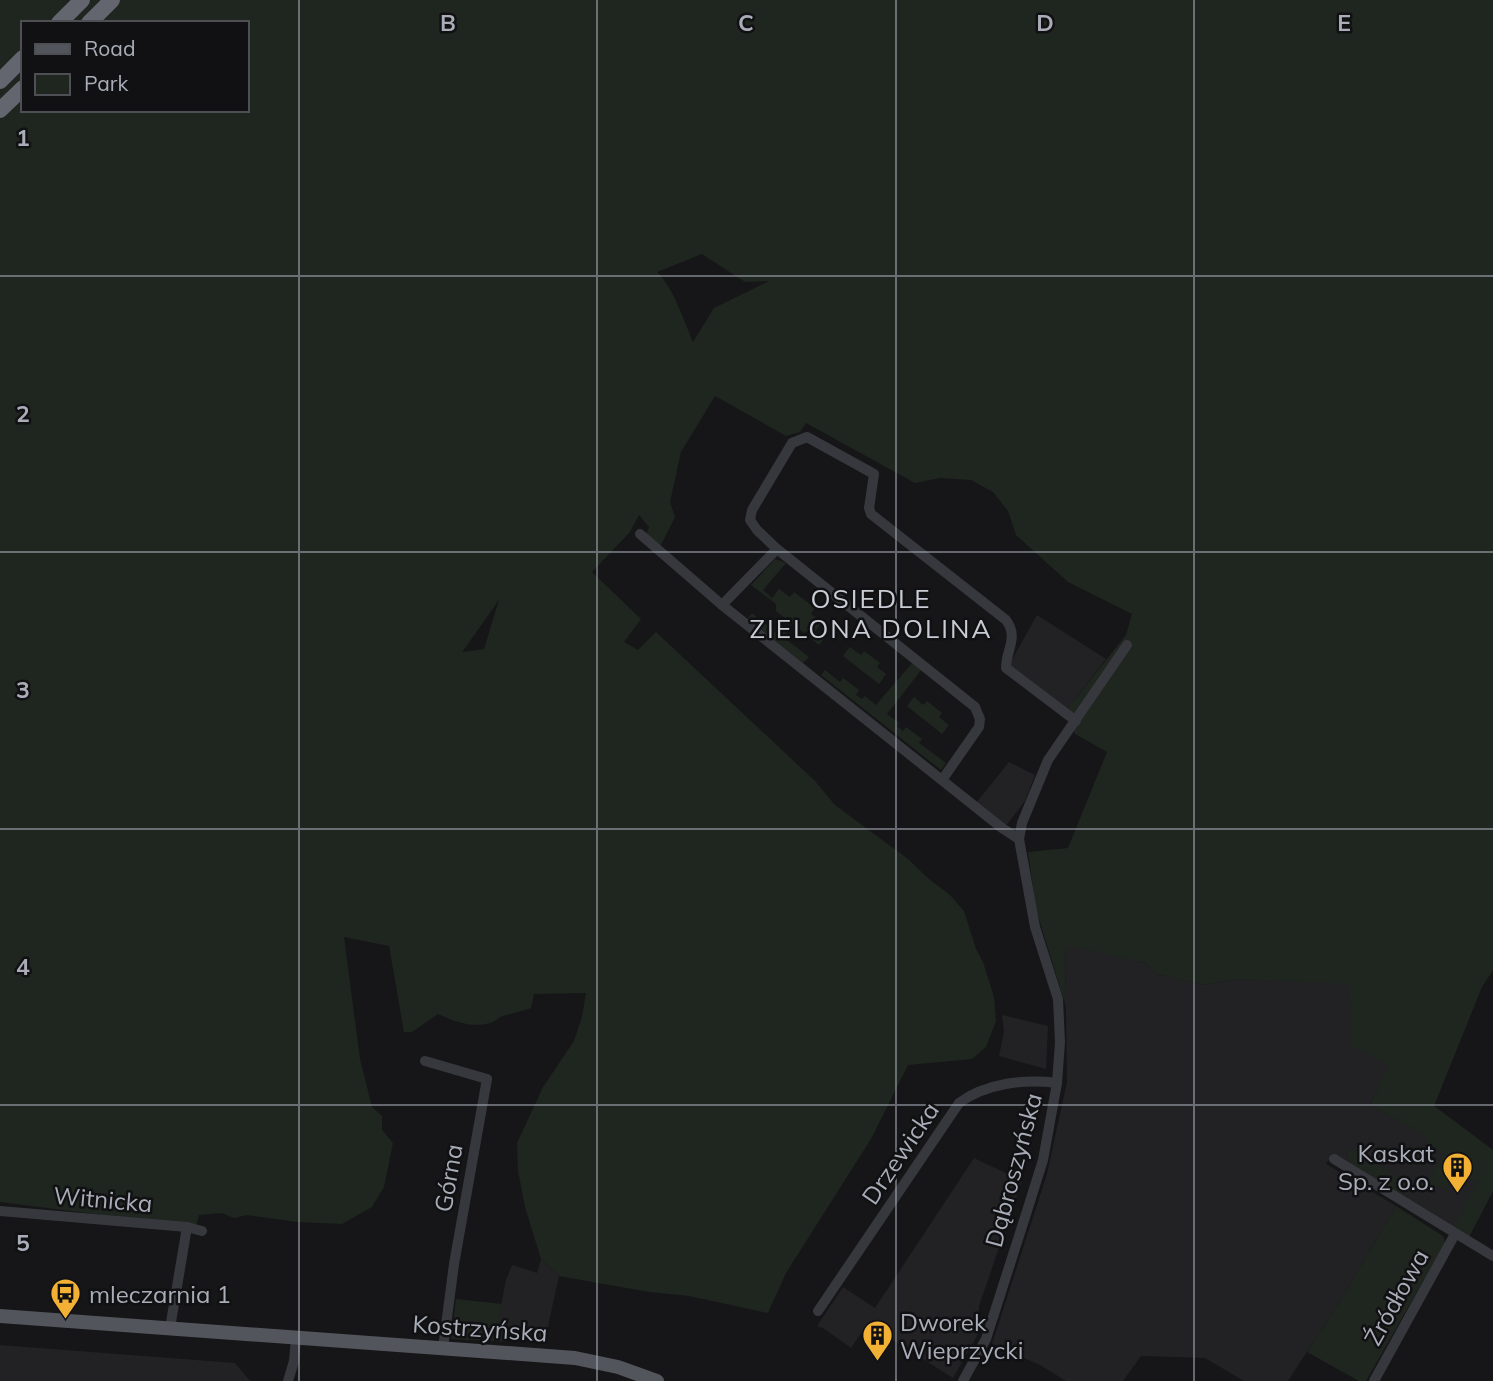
<svg xmlns="http://www.w3.org/2000/svg" width="1493" height="1381" font-family="Mulish,sans-serif">
  <style>
    .built { fill: #222225 }
    .green { fill: #1e261f; fill-rule: evenodd }
    .lines { fill: none; stroke-linecap: round; stroke-linejoin: round }
    .minor { stroke: #37383d; stroke-width: 10 }
    .major { stroke: #53555c; stroke-width: 14 }
    .highway { stroke: #63666e; stroke-width: 16 }
    .grid { fill: none; stroke: #a8adb8; stroke-width: 2; stroke-opacity: 0.55 }
    .labels { text-anchor: middle; dominant-baseline: central; stroke-width: 5; stroke-linejoin: round; paint-order: stroke }
    .street-label { font-size: 24px; fill: #a8adb8; stroke: #111113 }
    .poi-label { font-size: 24px; fill: #a8adb8; stroke: #111113; text-anchor: start }
    .neighbourhood-label { font-size: 26px; letter-spacing: 2px; fill: #c9ccd4; stroke: #111113 }
    .grid-label { font-size: 23px; text-anchor: middle; font-weight: bold; fill: #a8adb8; stroke: #111113; stroke-width: 5; stroke-linejoin: round; paint-order: stroke }
  </style>
  <rect width="100%" height="100%" fill="#161618"/>
  <g class="built">
    <path d="M 1037,615 L 1106,659 L 1067,709 L 1009,665 Z"/>
    <path d="M 1009,762 L 1035,775 L 1025,801 L 1005,827 L 976,803 Z"/>
    <path d="M 1065,944 L 1145,963 L 1157,974 L 1203,985 L 1236,979 L 1350,983 L 1390,1065 L 1370,1105 L 1429,1137 L 1442,1112 L 1493,1150 L 1493,1191 L 1468,1239 L 1332,1155 L 1326,1164 L 1396,1206 L 1345,1293 L 1288,1381 L 1244,1381 L 1205,1358 L 1141,1356 L 1123,1381 L 1066,1381 L 1040,1365 L 992,1344 L 1047,1174 L 1067,1082 Z"/>
    <path d="M 1002,1015 L 1048,1026 L 1046,1069 L 999,1056 L 1004,1032 Z"/>
    <path d="M 974,1158 L 1022,1181 L 979,1306 L 978,1334 L 953,1378 L 867,1324 L 851,1348 L 823,1328 L 817,1326 L 843,1287 L 875,1308 Z"/>
    <path d="M 541,1259 L 559,1276 L 545,1340 L 507,1334 L 506,1342 L 494,1341 L 506,1280 L 512,1265 L 537,1273 Z"/>
    <path d="M 0,1345 L 235,1363 L 250,1381 L 0,1381 Z"/>
  </g>
  <g class="green">
    <path d="M 0,0 L 1493,0 L 1493,970 L 1482,987 L 1434,1106 L 1493,1150 L 1493,1191 L 1469,1237 L 1453,1226 L 1463,1211 L 1461,1210 L 1477,1182 L 1456,1171 L 1446,1188 L 1432,1186 L 1418,1190 L 1422,1183 L 1426,1184 L 1445,1153 L 1426,1142 L 1428,1137 L 1370,1105 L 1389,1065 L 1352,1046 L 1349,984 L 1236,979 L 1203,985 L 1157,974 L 1145,963 L 1065,945 L 1066,1007 L 1036,909 L 1028,852 L 1068,848 L 1107,752 L 1075,734 L 1067,709 L 1126,635 L 1132,614 L 1068,582 L 1016,535 L 1008,511 L 993,492 L 971,480 L 940,478 L 915,483 L 806,423 L 800,432 L 786,436 L 715,396 L 681,452 L 670,502 L 675,517 L 660,547 L 646,535 L 649,527 L 639,515 L 630,532 L 592,572 L 641,619 L 624,642 L 638,650 L 656,632 L 815,781 L 835,805 L 908,859 L 929,879 L 950,895 L 964,911 L 976,949 L 983,962 L 994,997 L 996,1021 L 986,1047 L 972,1059 L 908,1065 L 871,1139 L 786,1273 L 768,1313 L 689,1296 L 649,1292 L 559,1276 L 541,1259 L 525,1207 L 518,1171 L 517,1143 L 543,1087 L 574,1041 L 582,1017 L 586,993 L 534,994 L 531,1008 C 521,1012 512,1013 503,1016 C 499,1017 497,1020 493,1022 C 474,1029 455,1022 438,1014 L 412,1032 L 404,1032 L 389,946 L 344,937 L 360,1059 L 372,1107 L 382,1116 L 382,1130 L 393,1143 L 384,1187 L 372,1207 L 342,1224 L 297,1222 L 247,1215 L 234,1218 L 222,1213 L 199,1215 L 196,1227 L 0,1202 ZM 23,23 L 247,23 L 247,110 L 23,110 ZM 702,254 L 745,282 L 769,281 L 714,308 L 693,342 C 685,323 672,285 657,272 ZM 499,600 L 484,649 L 463,652 L 463,651 Z"/>
    <path d="M 775,559 L 786,563 L 763,590 L 772,598 L 779,589 L 790,597 L 794,592 L 815,608 L 811,614 L 822,622 L 815,632 L 824,639 L 819,645 L 808,636 L 809,633 L 806,631 L 804,633 L 789,621 L 790,619 L 787,617 L 786,619 L 776,611 L 776,604 L 751,585 Z"/>
    <path d="M 752,613 L 778,634 L 782,630 L 790,636 L 787,640 L 809,657 L 803,663 L 747,619 Z"/>
    <path d="M 850,647 L 861,655 L 864,651 L 880,663 L 877,667 L 886,674 L 879,684 L 843,656 Z"/>
    <path d="M 913,662 L 922,669 L 887,714 L 899,723 L 897,726 L 903,731 L 906,727 L 922,739 L 919,743 L 946,763 L 941,770 L 821,675 L 825,670 L 840,682 L 843,678 L 859,690 L 856,695 L 862,699 L 865,696 L 876,705 Z"/>
    <path d="M 914,697 L 923,705 L 927,701 L 942,713 L 939,717 L 949,725 L 942,734 L 907,706 Z"/>
    <path d="M 1349,1148 L 1397,1176 L 1397,1178 L 1408,1184 L 1401,1197 L 1349,1163 L 1347,1156 Z"/>
    <path d="M 1396,1206 L 1443,1236 L 1445,1243 L 1366,1381 L 1359,1381 L 1307,1352 L 1345,1293 Z"/>
    <path d="M 456,1299 L 502,1304 L 494,1341 L 451,1339 Z"/>
  </g>
  <g class="lines">
    <g class="minor">
      <path d="M 640,534 L 722,605 L 1002,828 L 1019,839"/>
      <path d="M 722,605 L 777,549"/>
      <path d="M 942,780 L 979,727 L 980,719 L 975,707 L 777,549 L 757,530 L 750,520 L 752,510 L 792,443 L 807,437 L 874,474 L 869,508 L 871,514 L 1006,620 C 1019,637 1006,650 1006,668 L 1076,721"/>
      <path d="M 425,1061 L 487,1079 L 454,1264 L 443,1348"/>
      <path d="M 1334,1159 L 1493,1256"/>
      <path d="M 0,1211 L 187,1227 L 202,1231"/>
      <path d="M 818,1311 L 959,1103 C 986,1083 1024,1079 1057,1083"/>
      <path d="M 170,1328 L 187,1227"/>
      <path d="M 288,1381 L 294,1361 L 296,1338"/>
      <path d="M 963,1381 L 986,1339 L 1027,1211 L 1043,1160 L 1057,1083 L 1060,1042 L 1058,999 L 1035,927 L 1019,839 L 1022,823 L 1048,760 L 1127,645"/>
      <path d="M 1374,1381 L 1455,1234"/>
    </g>
    <path class="major" d="M 0,1316 L 575,1358 L 618,1367 L 657,1381"/>
    <g class="highway">
      <path d="M 59,23 L 82,0"/>
      <path d="M 89,23 L 112,0"/>
      <path d="M 0,81 L 23,58"/>
      <path d="M 0,110 L 23,88"/>
    </g>
  </g>
  <path class="grid" d="M 299,0 L 299,1381M 597,0 L 597,1381M 896,0 L 896,1381M 1194,0 L 1194,1381M 0,276 L 1493,276M 0,552 L 1493,552M 0,829 L 1493,829M 0,1105 L 1493,1105"/>
  <defs>
    <symbol id="building-pin" viewBox="-11 -11 22 30"><path d="M0 17L-7.5 6A9.5 9.5 0 1 1 7.5 6Z" fill="#f2b134" stroke="#111113"/><path d="M-4-6H4V6H1V3H-1V6H-4ZM-2.5-4.3h1.7v1.8h-1.7ZM.8-4.3h1.7v1.8H.8ZM-2.5-1h1.7V.8h-1.7ZM.8-1h1.7V.8H.8Z" fill="#111"/></symbol>
    <symbol id="bus-pin" viewBox="-11 -11 22 30"><path d="M0 17L-7.5 6A9.5 9.5 0 1 1 7.5 6Z" fill="#f2b134" stroke="#111113"/><path d="M-5-6H5V4H4V6H2V4H-2V6H-4V4H-5ZM-3.5-4V0h7V-4ZM-3.5 1.2v1.5H-2V1.2ZM2 1.2v1.5H3.5V1.2Z" fill="#111"/></symbol>
  </defs>
  <g fill-rule="evenodd">
    <use href="#building-pin" x="1440" y="1150" width="35" height="47"/>
    <use href="#bus-pin" x="48" y="1276" width="35" height="47"/>
    <use href="#building-pin" x="860" y="1318" width="35" height="47"/>
  </g>
  <g class="labels">
    <g class="street-label">
      <text transform="translate(900 1153) rotate(-56)">Drzewicka</text>
      <text transform="translate(1013 1170) rotate(-75)">Dąbroszyńska</text>
      <text transform="translate(448 1178) rotate(-80)">Górna</text>
      <text transform="translate(103 1199) rotate(5)">Witnicka</text>
      <text transform="translate(1396 1297) rotate(-61)">Źródłowa</text>
      <text transform="translate(480 1328) rotate(4)">Kostrzyńska</text>
    </g>
    <g class="poi-label">
      <text x="1434" y="1153" text-anchor="end">Kaskat<tspan x="1434" dy="28">Sp. z o.o.</tspan></text>
      <text x="89" y="1294">mleczarnia 1</text>
      <text x="900" y="1322">Dworek<tspan x="900" dy="28">Wieprzycki</tspan></text>
    </g>
    <g class="neighbourhood-label">
      <text x="871" y="598">OSIEDLE<tspan x="871" dy="30">ZIELONA DOLINA</tspan></text>
    </g>
  </g>
  <g class="grid-label">
    <text x="448" y="31">B</text>
    <text x="746" y="31">C</text>
    <text x="1045" y="31">D</text>
    <text x="1344" y="31">E</text>
    <text x="23" y="146">1</text>
    <text x="23" y="422">2</text>
    <text x="23" y="698">3</text>
    <text x="23" y="975">4</text>
    <text x="23" y="1251">5</text>
  </g>
  <rect x="21" y="21" width="228" height="91" fill="#111113" stroke="#4d4f55" stroke-width="2"/>
  <rect x="35" y="44" width="35" height="10" fill="#53555c" stroke="#4d4f55" stroke-width="2"/>
  <text x="84" y="56" font-size="21" fill="#a8adb8">Road</text>
  <rect x="35" y="74" width="35" height="21" fill="#1e261f" stroke="#4d4f55" stroke-width="2"/>
  <text x="84" y="91" font-size="21" fill="#a8adb8">Park</text>
</svg>
